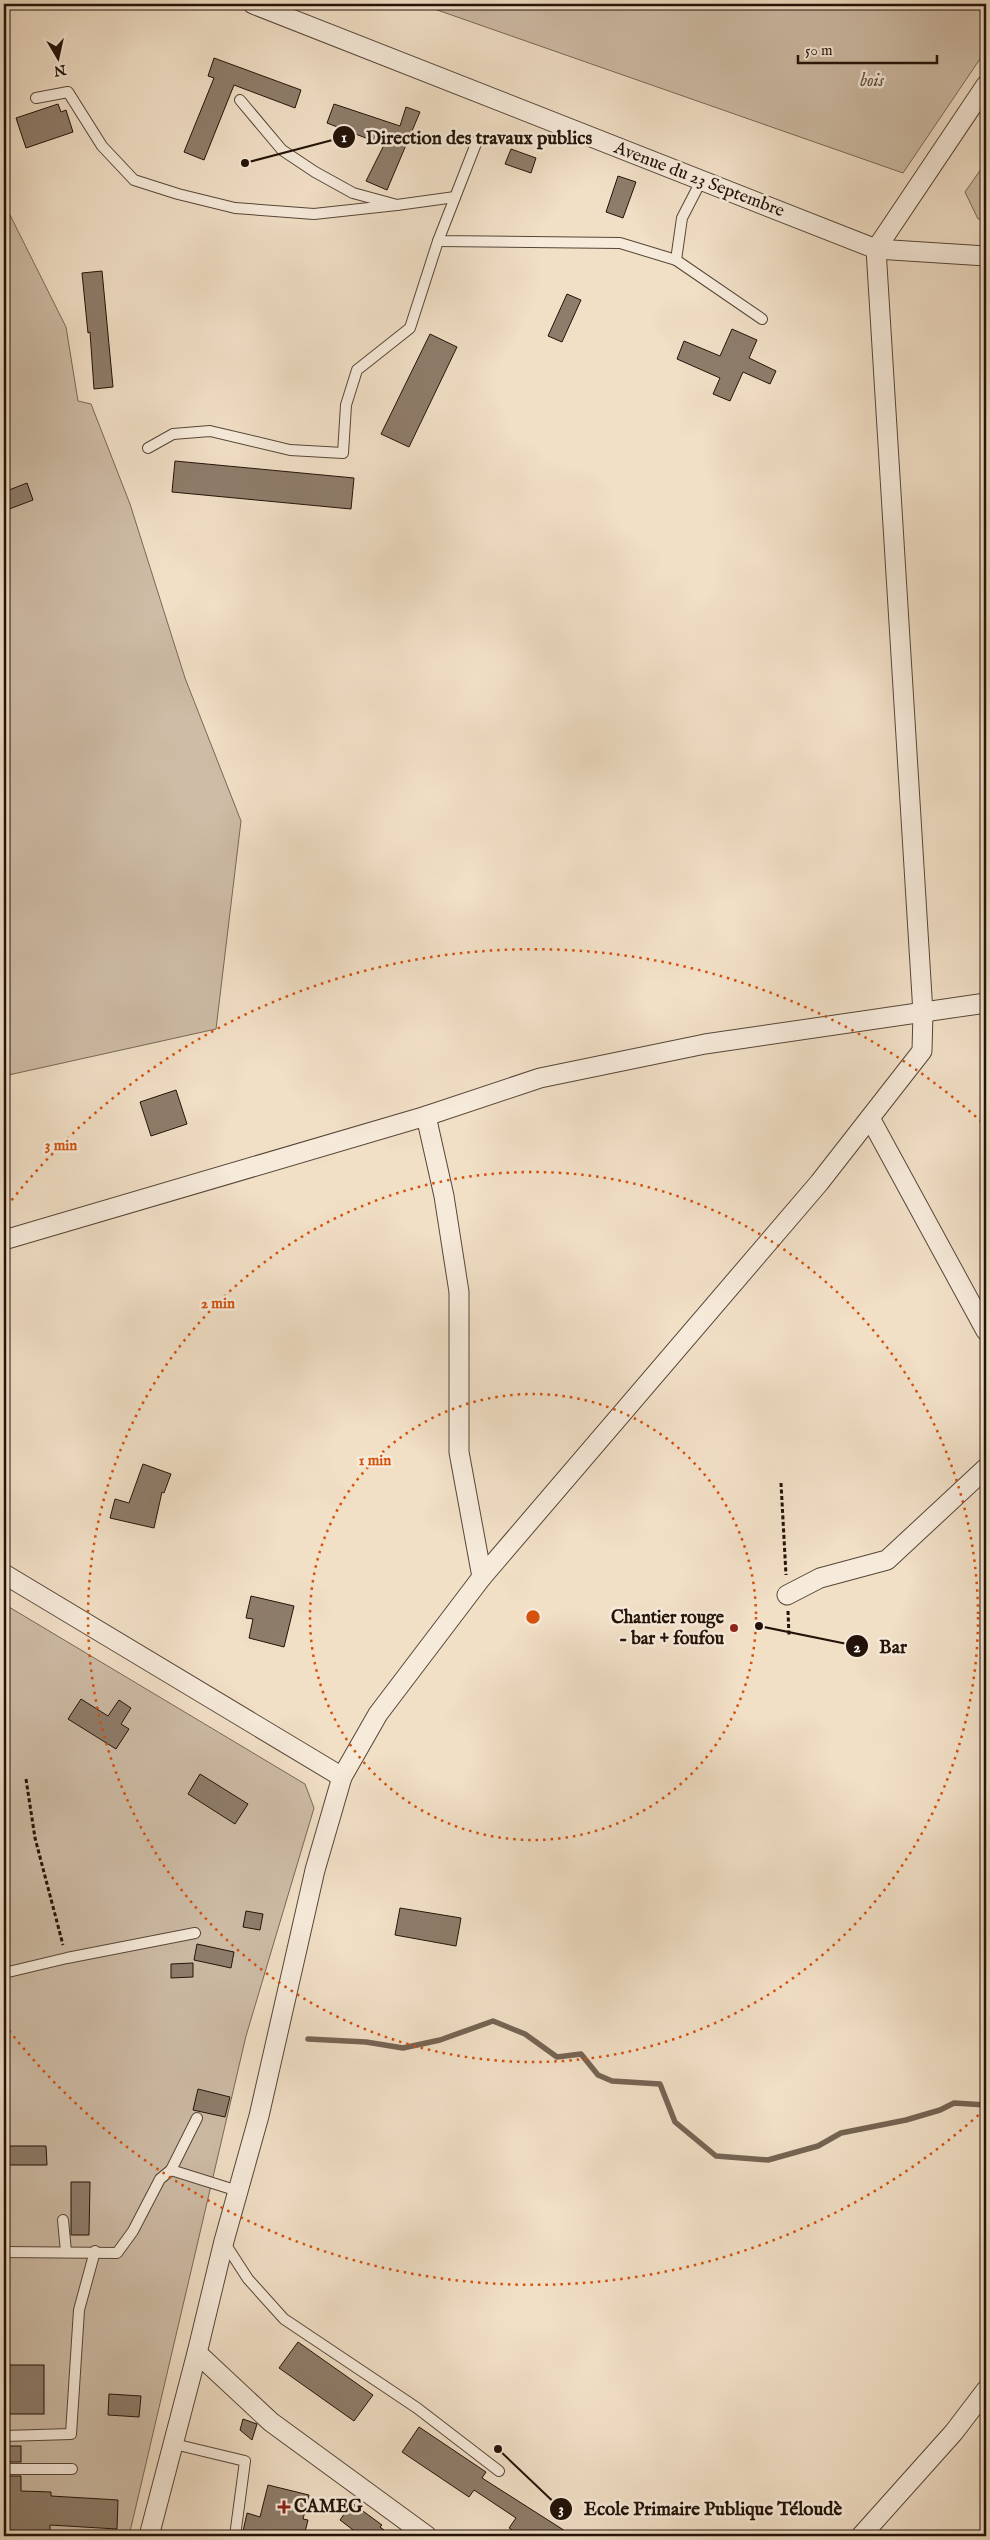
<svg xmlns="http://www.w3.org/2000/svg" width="990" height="2540" font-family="'IM FELL English',serif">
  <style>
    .green { fill: #cebca6; stroke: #786857 }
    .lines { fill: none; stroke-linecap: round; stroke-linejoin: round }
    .stream { stroke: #756453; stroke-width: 5.5 }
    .building { fill: #8e7d6b; stroke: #231308 }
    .service-casing { stroke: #564638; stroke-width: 12 }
    .minor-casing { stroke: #564638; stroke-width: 21 }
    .path { stroke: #231308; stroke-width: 3; stroke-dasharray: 4 2.5; stroke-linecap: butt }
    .service { stroke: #f6eada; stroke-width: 10 }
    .minor { stroke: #f6eada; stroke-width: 19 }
    .ring { fill: none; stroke: #d4520c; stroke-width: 2.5; stroke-dasharray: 2.5 5 }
    .poi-dot { fill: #8f2418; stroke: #f6eada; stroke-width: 2 }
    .labels { text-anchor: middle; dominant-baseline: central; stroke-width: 5; stroke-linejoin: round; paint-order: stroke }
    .park-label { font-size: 18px; font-style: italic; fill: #5f4e3f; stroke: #f6eada }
    .street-label { font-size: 18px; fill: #231308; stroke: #f6eada }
    .poi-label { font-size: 18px; font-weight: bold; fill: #231308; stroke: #f6eada; text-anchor: end }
    .centre { fill: #d4520c; stroke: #f6eada; stroke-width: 2.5 }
    .ring-label { font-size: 15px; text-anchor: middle; font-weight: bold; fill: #d4520c; stroke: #f6eada; stroke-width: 5; stroke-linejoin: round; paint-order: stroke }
    .leader { fill: none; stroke: #231308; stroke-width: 2 }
    .callout-dot { fill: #231308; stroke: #f6eada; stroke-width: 2 }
    .mark-label { font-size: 15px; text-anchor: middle; font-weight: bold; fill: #fff }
    .callout-label { font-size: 19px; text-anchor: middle; font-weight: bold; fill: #231308; stroke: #f6eada; stroke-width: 5; stroke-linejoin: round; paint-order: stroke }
  </style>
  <rect width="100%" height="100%" fill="#f1dfc6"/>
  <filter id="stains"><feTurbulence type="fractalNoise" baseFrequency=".004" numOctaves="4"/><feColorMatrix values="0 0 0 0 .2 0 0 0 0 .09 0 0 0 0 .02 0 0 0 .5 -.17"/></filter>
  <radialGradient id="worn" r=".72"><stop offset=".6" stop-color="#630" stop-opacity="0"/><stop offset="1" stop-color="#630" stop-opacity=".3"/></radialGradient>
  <g class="green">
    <path d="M 420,4 L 986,4 L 986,50 L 903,173 Z"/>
    <path d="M 986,162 L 986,219 L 978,219 L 965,192 Z"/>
    <path d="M 4,203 L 66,327 L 78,401 L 91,404 L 130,504 L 185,678 L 241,821 L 216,1029 L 4,1076 Z"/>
    <path d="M 4,1604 L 305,1784 L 314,1808 L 246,2036 L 129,2536 L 4,2536 Z"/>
  </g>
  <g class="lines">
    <path class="stream" d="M 308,2039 L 366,2042 L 403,2048 L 440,2040 L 493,2021 L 525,2034 L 557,2057 L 581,2054 L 598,2075 L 612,2081 L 660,2084 L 675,2122 L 716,2156 L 768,2160 L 818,2146 L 841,2133 L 906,2120 L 940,2110 L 954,2103 L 986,2105"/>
  </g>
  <g class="building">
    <path d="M 214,58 L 301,90 L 295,108 L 234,85 L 204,160 L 184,152 L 214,78 L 208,76 Z"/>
    <path d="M 58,104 L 61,112 L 66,110 L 73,132 L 26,148 L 16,118 Z"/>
    <path d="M 334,104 L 400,126 L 406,107 L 420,112 L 387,190 L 366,181 L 384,145 L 327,123 Z"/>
    <path d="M 511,149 L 536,158 L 531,173 L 505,164 Z"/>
    <path d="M 618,176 L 636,182 L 623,218 L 606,212 Z"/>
    <path d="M 102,271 L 113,387 L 94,389 L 90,332 L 88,333 L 82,273 Z"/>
    <path d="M 567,294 L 581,300 L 562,342 L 548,336 Z"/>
    <path d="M 732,329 L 757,340 L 749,358 L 776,371 L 770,384 L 743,372 L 730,401 L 713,394 L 720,378 L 677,359 L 684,341 L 720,356 Z"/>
    <path d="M 430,334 L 457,347 L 409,447 L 381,434 Z"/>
    <path d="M 175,461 L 354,478 L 351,509 L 172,492 Z"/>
    <path d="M 27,483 L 33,500 L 4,511 L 4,492 Z"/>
    <path d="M 176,1090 L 187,1124 L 151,1136 L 140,1102 Z"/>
    <path d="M 143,1464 L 171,1474 L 164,1493 L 162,1492 L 154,1528 L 110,1518 L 115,1499 L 129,1503 Z"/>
    <path d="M 251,1596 L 294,1606 L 284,1647 L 249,1638 L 253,1619 L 246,1618 Z"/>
    <path d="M 81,1699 L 108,1716 L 119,1700 L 131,1708 L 121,1724 L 129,1729 L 116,1749 L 68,1719 Z"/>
    <path d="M 200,1774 L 248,1804 L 235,1824 L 188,1794 Z"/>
    <path d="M 400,1908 L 461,1918 L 456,1946 L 395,1935 Z"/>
    <path d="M 246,1911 L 263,1914 L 260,1930 L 243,1927 Z"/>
    <path d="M 197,1944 L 234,1952 L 231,1968 L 194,1960 Z"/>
    <path d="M 193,1963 L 193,1977 L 171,1978 L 171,1964 Z"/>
    <path d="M 198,2089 L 230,2097 L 225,2117 L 193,2110 Z"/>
    <path d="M 4,2146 L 46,2146 L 47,2165 L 4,2165 Z"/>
    <path d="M 71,2182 L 90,2182 L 89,2235 L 71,2235 Z"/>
    <path d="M 298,2342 L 373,2395 L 354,2421 L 279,2368 Z"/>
    <rect x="4" y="2365" width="40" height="49"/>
    <path d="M 109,2394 L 141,2396 L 139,2417 L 108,2415 Z"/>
    <path d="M 243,2419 L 257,2424 L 252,2440 L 240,2430 Z"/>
    <path d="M 419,2427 L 486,2472 L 482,2478 L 573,2536 L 521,2536 L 509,2528 L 516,2518 L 474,2490 L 469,2497 L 402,2452 Z"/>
    <rect x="4" y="2446" width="17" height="16"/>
    <path d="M 4,2476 L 21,2476 L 21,2491 L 51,2492 L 51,2496 L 118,2500 L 117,2529 L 50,2525 L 50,2536 L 33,2536 L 33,2531 L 4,2530 Z"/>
    <path d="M 268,2485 L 309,2495 L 303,2519 L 308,2520 L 304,2536 L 242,2536 L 247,2513 L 260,2517 Z"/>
    <path d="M 352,2503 L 382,2525 L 380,2527 L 392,2536 L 361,2536 L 340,2520 Z"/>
  </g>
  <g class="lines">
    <defs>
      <g id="service">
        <path d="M 36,98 L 68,92 L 102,146 L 134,180 L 178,194 L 235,208 L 314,214 L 397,205"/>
        <path d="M 240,100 L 282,150 L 315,172 L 353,193 L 397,205 L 455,197"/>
        <path d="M 477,141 L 438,241 L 620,243 L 676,260"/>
        <path d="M 701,181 L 682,218 L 676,260 L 762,319"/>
        <path d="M 148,448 L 173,434 L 210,431 L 290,450 L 343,453 L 346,405 L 357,370 L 410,328 L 438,241"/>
        <path d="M 4,1973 L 67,1958 L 195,1933"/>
        <path d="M 171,2170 L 238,2191"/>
        <path d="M 63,2220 L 66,2252"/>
        <path d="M 224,2242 L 248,2279 L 284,2319 L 417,2408 L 499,2471"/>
        <path d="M 4,2252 L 117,2253 L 133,2231 L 160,2179 L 171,2170 L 197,2118"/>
        <path d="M 4,2436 L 71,2434 L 79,2310 L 95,2251"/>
        <path d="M 174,2444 L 245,2461 L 235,2536"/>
        <path d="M 4,2469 L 72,2469"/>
      </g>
      <g id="minor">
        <path d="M 253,4 L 876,249 L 986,256"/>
        <path d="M 426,1116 L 444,1196 L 459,1292 L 459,1452 L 482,1577"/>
        <path d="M 870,1118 L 986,1331"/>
        <path d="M 4,1240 L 426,1116 L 540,1078 L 705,1044 L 986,1003"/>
        <path d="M 4,1574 L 342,1777"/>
        <path d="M 787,1595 L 820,1578 L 887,1560 L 986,1468"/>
        <path d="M 197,2353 L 271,2422 L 427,2536"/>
        <path d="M 149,2536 L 197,2353 L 224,2241 L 259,2116 L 315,1870 L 342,1777 L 378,1714 L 482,1577 L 819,1183 L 922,1051 L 923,1013 L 876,249 L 986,85"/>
        <path d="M 861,2536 L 954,2432 L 986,2390"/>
      </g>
    </defs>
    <use href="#service" class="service-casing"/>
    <use href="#minor" class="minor-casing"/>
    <g class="path">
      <path d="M 781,1483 L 786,1575"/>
      <path d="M 788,1611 L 789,1636"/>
      <path d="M 26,1779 L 35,1838 L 63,1945"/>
    </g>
    <use href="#service" class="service"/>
    <use href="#minor" class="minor"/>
  </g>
  <g class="ring">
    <circle cx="533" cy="1617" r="223"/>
    <circle cx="533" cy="1617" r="445"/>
    <path d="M984 2110A668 668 0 0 1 7 2028M7 1206A668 668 0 0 1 984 1124"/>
  </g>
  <g class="poi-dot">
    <circle cx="734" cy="1628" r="5"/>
    <path d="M281.5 2499.5h5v5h5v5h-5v5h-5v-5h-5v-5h5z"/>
  </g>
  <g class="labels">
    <g class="park-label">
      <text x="872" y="81">bois</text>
    </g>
    <g class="street-label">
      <text transform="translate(699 180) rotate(21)">Avenue du 23 Septembre</text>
    </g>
    <g class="poi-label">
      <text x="724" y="1618">Chantier rouge<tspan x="724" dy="21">- bar + foufou</tspan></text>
      <text x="294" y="2507" text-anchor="start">CAMEG</text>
    </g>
  </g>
  <circle cx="533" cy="1617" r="8" class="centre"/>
  <g class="ring-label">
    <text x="61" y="1150">3 min</text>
    <text x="218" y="1308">2 min</text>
    <text x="375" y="1465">1 min</text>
  </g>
  <path class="leader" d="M245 163L344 137M759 1626L857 1646M498 2449L561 2509"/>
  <g class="callout-dot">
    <circle cx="245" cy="163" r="5"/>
    <circle cx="759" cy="1626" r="5"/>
    <circle cx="498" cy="2449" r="5"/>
    <circle cx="344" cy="137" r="12"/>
    <circle cx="857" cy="1646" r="12"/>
    <circle cx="561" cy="2509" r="12"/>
  </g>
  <g class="mark-label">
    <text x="344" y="142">1</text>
    <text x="857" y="1652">2</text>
    <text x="561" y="2514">3</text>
  </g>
  <g class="callout-label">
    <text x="479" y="144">Direction des travaux publics</text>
    <text x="893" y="1653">Bar</text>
    <text x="713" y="2515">Ecole Primaire Publique Téloudè</text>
  </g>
  <rect width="990" height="2540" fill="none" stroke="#f1dfc6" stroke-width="20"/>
  <rect x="5" y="5" width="980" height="2530" fill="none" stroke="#231308" stroke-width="2.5"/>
  <rect x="10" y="10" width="970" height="2520" fill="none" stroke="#231308"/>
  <g transform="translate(58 58) rotate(171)" stroke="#f6eada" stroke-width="4" paint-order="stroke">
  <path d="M0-4L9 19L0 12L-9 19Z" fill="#231308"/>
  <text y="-8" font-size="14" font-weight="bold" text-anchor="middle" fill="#231308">N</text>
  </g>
  <path d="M798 55v8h139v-8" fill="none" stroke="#231308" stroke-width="2.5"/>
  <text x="805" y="55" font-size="15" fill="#231308" stroke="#f6eada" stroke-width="4" paint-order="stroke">50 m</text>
  <rect width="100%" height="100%" filter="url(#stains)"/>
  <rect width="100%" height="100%" fill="url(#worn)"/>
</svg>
